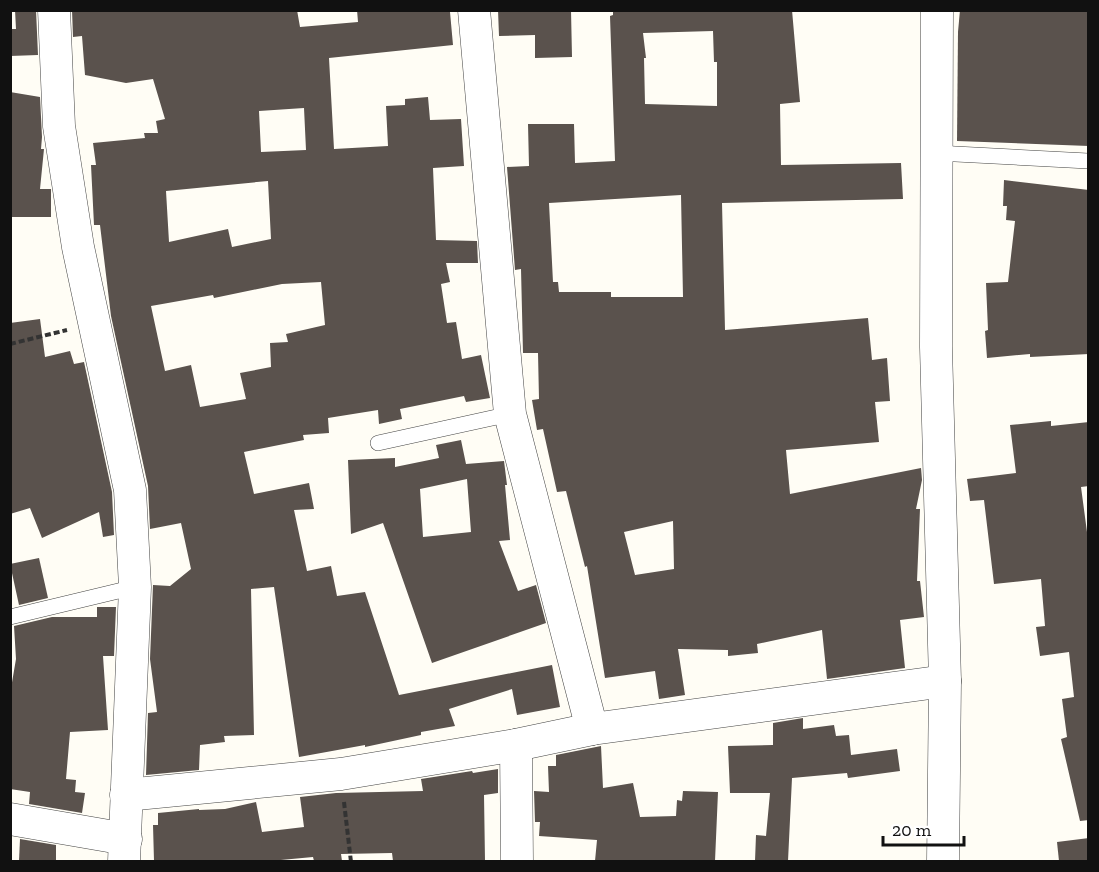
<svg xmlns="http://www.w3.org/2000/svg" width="1099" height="872" font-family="'Zilla Slab',serif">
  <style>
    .building { fill: #5a524d; fill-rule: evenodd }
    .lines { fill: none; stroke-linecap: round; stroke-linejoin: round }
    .service-casing { stroke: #444; stroke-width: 16 }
    .minor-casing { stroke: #444; stroke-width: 33 }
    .path { stroke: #333; stroke-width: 4; stroke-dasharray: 6 3; stroke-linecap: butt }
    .service { stroke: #fff; stroke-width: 15 }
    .minor { stroke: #fff; stroke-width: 32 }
  </style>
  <rect width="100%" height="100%" fill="#fffdf5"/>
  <g class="building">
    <path d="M 15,10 L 36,10 L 38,55 L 10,56 L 10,29 L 16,29 Z"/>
    <path d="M 72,10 L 297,10 L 300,27 L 358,22 L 357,10 L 450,12 L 453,45 L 329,58 L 334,149 L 388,146 L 386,106 L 405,105 L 405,99 L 428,97 L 430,120 L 461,119 L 464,166 L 433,168 L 436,240 L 477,241 L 478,263 L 446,263 L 450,282 L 441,284 L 447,323 L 456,322 L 462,359 L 481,355 L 490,398 L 466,402 L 464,396 L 400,409 L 402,419 L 379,424 L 378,410 L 328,418 L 329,433 L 303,435 L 304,440 L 244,452 L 254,494 L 309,483 L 314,509 L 294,510 L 307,571 L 331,566 L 337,596 L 365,592 L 399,695 L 552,665 L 560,707 L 517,715 L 512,689 L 449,709 L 455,726 L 421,732 L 421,735 L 365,747 L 365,745 L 299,757 L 274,587 L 251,589 L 254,735 L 224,736 L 225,742 L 200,745 L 199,770 L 146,775 L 148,713 L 157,712 L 150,659 L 153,585 L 170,586 L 191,569 L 181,523 L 150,529 L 148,486 L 111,316 L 100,225 L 94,225 L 91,165 L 96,165 L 93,143 L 145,138 L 144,133 L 158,133 L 156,121 L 165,119 L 153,79 L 126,83 L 85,75 L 82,36 L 73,37 ZM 304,108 L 306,150 L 261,152 L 259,111 ZM 268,181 L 271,239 L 232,247 L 228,229 L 169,242 L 166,191 ZM 321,282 L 325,325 L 286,334 L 288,342 L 270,343 L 271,367 L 240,373 L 246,399 L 200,407 L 191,365 L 165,371 L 151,306 L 213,295 L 214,298 L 282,284 Z"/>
    <path d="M 498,10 L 571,10 L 572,57 L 535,58 L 535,35 L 499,36 Z"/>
    <path d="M 613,10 L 792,10 L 800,102 L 780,104 L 781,165 L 901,163 L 903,199 L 722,203 L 725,330 L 868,318 L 872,360 L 887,358 L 890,401 L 875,402 L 879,442 L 786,450 L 790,494 L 921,468 L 922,480 L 916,509 L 920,509 L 917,581 L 920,581 L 924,617 L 900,620 L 905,668 L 827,679 L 822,630 L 757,644 L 758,653 L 728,656 L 728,650 L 678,649 L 685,695 L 659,699 L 655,671 L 605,678 L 587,566 L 585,567 L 566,491 L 557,492 L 543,429 L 537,430 L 532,400 L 539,399 L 538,353 L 523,353 L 521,269 L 515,270 L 507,167 L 529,166 L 528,124 L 574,124 L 575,163 L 615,161 L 610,16 L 613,15 ZM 713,31 L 714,62 L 717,62 L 717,106 L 645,104 L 644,58 L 646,58 L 643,33 ZM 681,195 L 683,297 L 611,297 L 611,292 L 559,292 L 558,282 L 553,282 L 549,203 ZM 673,521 L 674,569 L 635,575 L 624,532 Z"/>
    <path d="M 960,10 L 1089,10 L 1089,146 L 957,141 L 958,32 Z"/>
    <path d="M 10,92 L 40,97 L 42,137 L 41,149 L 44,149 L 40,189 L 51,189 L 51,217 L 10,217 Z"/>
    <path d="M 1004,180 L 1089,190 L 1089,354 L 1030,357 L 1030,354 L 987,358 L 985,331 L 988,330 L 986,283 L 1008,282 L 1015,221 L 1006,220 L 1007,206 L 1003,206 Z"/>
    <path d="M 40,319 L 45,357 L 70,351 L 74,364 L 84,362 L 112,492 L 114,535 L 103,537 L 99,512 L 42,538 L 30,508 L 10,514 L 10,323 Z"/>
    <path d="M 1051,421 L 1051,426 L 1089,422 L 1089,486 L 1081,487 L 1087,532 L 1089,532 L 1089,820 L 1080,821 L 1061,739 L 1067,737 L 1062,699 L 1074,697 L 1069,652 L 1040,656 L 1036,627 L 1045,626 L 1041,579 L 994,584 L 984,500 L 970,501 L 967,479 L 1016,473 L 1010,425 Z"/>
    <path d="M 461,440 L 466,464 L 504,461 L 507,485 L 505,485 L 510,540 L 499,541 L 518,591 L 536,585 L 546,623 L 432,663 L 383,523 L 351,534 L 348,460 L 395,458 L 395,467 L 439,458 L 436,445 ZM 467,479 L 471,532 L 423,537 L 420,489 Z"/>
    <path d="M 39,558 L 48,598 L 19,605 L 10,564 Z"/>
    <path d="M 97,607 L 116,607 L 114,656 L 103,656 L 108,730 L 70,732 L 66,779 L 76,780 L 75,792 L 85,793 L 82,813 L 29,804 L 30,792 L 10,789 L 10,694 L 16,659 L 14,626 L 52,617 L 97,617 Z"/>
    <path d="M 803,718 L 803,729 L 834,725 L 836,736 L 849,735 L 851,755 L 897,749 L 900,771 L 848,778 L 847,773 L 792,778 L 788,861 L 755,861 L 756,835 L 766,836 L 770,793 L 730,793 L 728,746 L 773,745 L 773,723 Z"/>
    <path d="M 601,746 L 603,788 L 633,783 L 640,817 L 676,816 L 677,800 L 682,801 L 683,791 L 718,792 L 715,861 L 595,861 L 597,840 L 539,836 L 540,822 L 535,822 L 534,791 L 549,792 L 548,766 L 556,766 L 556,755 Z"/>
    <path d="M 498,769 L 498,793 L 484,795 L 485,861 L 393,861 L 392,853 L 341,854 L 342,861 L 314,861 L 313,857 L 270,861 L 154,861 L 153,825 L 158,825 L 158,813 L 199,809 L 199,810 L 225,809 L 256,802 L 262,832 L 304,827 L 300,797 L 336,793 L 423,791 L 421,779 L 472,771 L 473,773 Z"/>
    <path d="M 1089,838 L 1089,861 L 1059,861 L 1057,842 Z"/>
    <path d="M 20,839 L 56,845 L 56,861 L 19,861 Z"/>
  </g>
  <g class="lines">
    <defs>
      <g id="service">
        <path d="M 936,153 L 1088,161"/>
        <path d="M 378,443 L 510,414"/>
        <path d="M 10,617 L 135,587"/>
      </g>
      <g id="minor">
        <path d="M 54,10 L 59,126 L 78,247 L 130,490 L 135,587 L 124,862"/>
        <path d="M 474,10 L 510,414 L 592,729"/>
        <path d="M 937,10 L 936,347 L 945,681 L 943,862"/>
        <path d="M 516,745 L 517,862"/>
        <path d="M 126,795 L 341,774 L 516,745 L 592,729 L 945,681"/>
        <path d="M 10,819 L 126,839"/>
      </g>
    </defs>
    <use href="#service" class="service-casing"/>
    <use href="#minor" class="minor-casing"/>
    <g class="path">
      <path d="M 10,344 L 67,330"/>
      <path d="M 344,802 L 351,862"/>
    </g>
    <use href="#service" class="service"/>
    <use href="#minor" class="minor"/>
  </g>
  <rect width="1099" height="872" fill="none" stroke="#111111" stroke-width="24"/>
  <path d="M883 836v9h81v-9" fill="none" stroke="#111111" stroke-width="3"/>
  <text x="892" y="836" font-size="18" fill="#111111" stroke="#ffffff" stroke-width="4.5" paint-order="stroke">20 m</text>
</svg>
